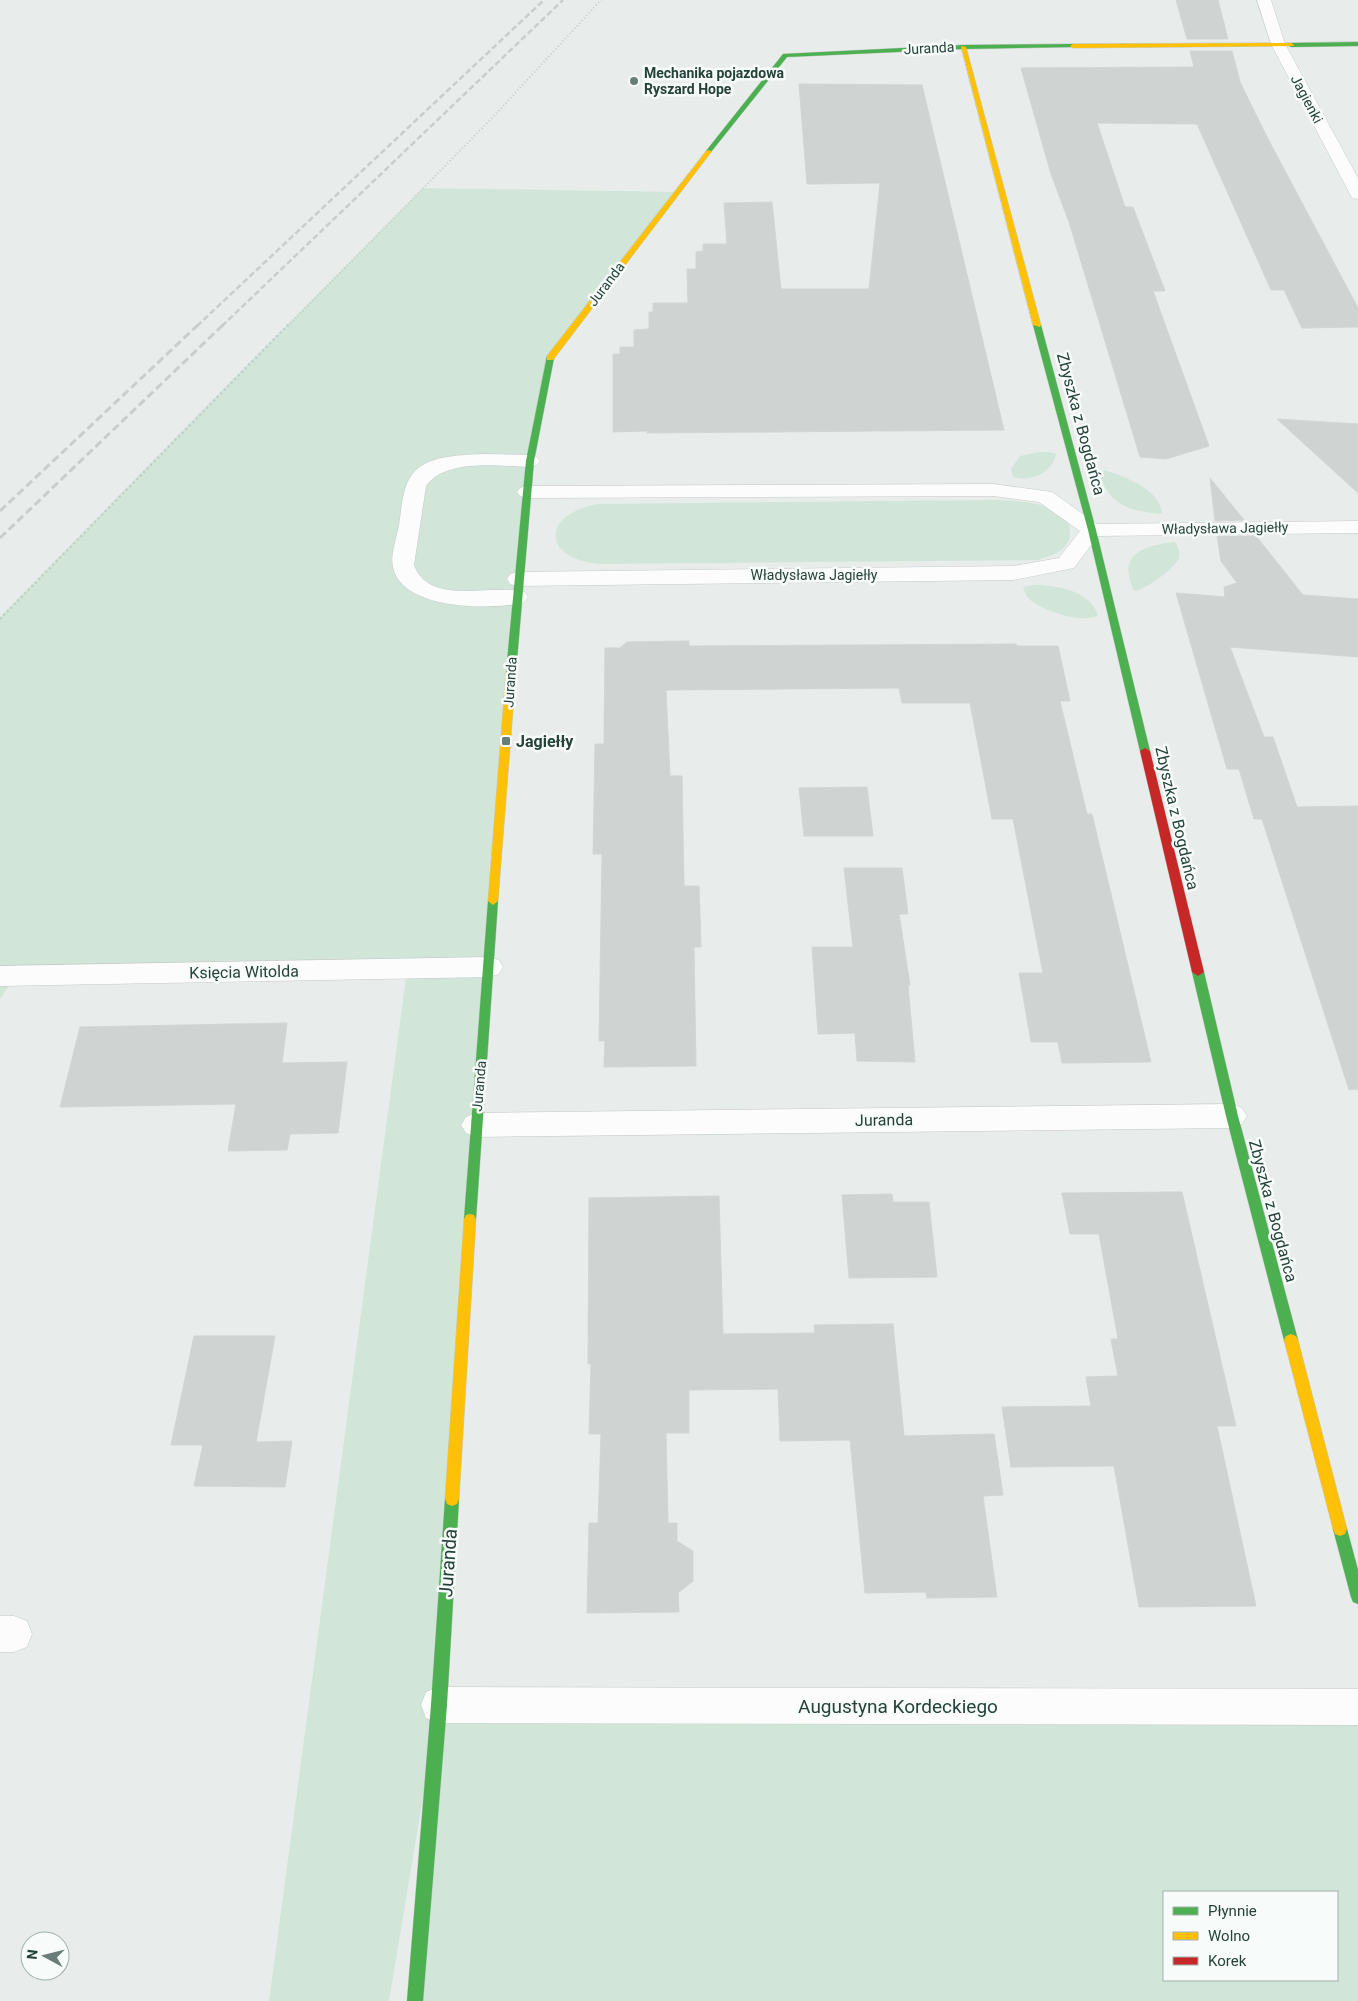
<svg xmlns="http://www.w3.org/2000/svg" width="1358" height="2001" font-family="Roboto,sans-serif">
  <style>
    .green { fill: #d1e6d8; fill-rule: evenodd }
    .building { fill: #cfd4d2; stroke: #d1d6d4 }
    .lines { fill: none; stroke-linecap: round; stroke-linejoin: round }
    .lane-casing { stroke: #c5cac8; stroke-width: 1 }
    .street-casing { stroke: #c5cac8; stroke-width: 1 }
    .fast-casing { stroke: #c3cbc8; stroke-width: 1 }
    .slow-casing { stroke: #c3cbc8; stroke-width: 1 }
    .jam-casing { stroke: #c3cbc8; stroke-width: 1 }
    .path-far1 { stroke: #c3ccca; stroke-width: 2; stroke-dasharray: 1 2.5; stroke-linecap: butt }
    .path { stroke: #c3ccca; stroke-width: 2.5; stroke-dasharray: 2 3; stroke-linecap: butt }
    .lane { fill: #fcfcfc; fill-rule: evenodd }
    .street { fill: #fcfcfc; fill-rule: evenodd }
    .fast { fill: #4caf50; fill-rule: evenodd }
    .slow { fill: #ffc107; fill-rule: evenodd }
    .jam { fill: #c62828; fill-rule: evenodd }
    .rail-far1 { stroke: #c9cdcc; stroke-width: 2.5; stroke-dasharray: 6 3; stroke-linecap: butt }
    .rail { stroke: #c9cdcc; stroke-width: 3; stroke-dasharray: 8 4; stroke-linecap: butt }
    .poi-dot { fill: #697e78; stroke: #f7fbf9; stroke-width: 2 }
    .labels { text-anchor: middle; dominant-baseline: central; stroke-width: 5; stroke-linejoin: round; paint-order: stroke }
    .far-street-label { font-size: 14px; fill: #24423a; stroke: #f7fbf9 }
    .far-poi-label { font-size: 14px; font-weight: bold; fill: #24423a; stroke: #f7fbf9; text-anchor: start }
    .street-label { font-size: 16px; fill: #24423a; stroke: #f7fbf9 }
    .poi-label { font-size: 16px; font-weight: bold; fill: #24423a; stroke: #f7fbf9; text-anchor: start }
    .near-street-label { font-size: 19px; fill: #24423a; stroke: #f7fbf9 }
  </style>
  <rect width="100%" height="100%" fill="#e8edeb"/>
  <g class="green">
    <path d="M 423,188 L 676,192 L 550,359 L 530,461 L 439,1704 L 1358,1707 L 1358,2001 L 415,2001 L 437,1713 L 389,2001 L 269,2001 L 407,970 L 16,976 L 0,999 L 0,617 L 244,368 ZM 1164,1892 L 1337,1892 L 1337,1980 L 1164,1980 Z"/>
    <path d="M 1039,452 L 1050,452 L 1056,454 C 1052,474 1030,482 1013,477 L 1011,469 L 1020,456 Z"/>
    <path d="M 1104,470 C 1123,476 1160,489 1162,513 L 1160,514 C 1129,511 1109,505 1099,473 Z"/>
    <path d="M 989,500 C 1010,500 1070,500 1070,532 C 1070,552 1053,554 1038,560 L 599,564 C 540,558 542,513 599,504 Z"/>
    <path d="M 1175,542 C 1178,547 1180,552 1179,558 C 1176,567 1144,591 1134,591 C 1131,586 1130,581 1129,575 C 1124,549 1156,544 1175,542 Z"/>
    <path d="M 1034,585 C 1057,585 1089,590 1098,615 C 1084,625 1039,610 1028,598 C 1025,595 1025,591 1023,587 Z"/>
  </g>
  <g class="building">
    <path d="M 1176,0 L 1218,0 L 1228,39 L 1187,39 Z"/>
    <path d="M 1190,51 L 1232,51 L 1240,82 L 1266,135 L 1358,308 L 1358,327 L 1302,328 L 1284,290 L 1271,290 L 1197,124 L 1097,123 L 1125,207 L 1133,207 L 1165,291 L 1153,291 L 1209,446 L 1166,459 L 1140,457 L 1069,222 L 1051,174 L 1021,68 L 1194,67 Z"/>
    <path d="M 799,84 L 922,85 L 1004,430 L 647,433 L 647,431 L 613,432 L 613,354 L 620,354 L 620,347 L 634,347 L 634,330 L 649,329 L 649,312 L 653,312 L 653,303 L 688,303 L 687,269 L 696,269 L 696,252 L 703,251 L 703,244 L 727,244 L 724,203 L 772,202 L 781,289 L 869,289 L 880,183 L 807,184 Z"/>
    <path d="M 1277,419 L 1358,424 L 1358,493 Z"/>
    <path d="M 1210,478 L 1244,520 L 1215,521 Z"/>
    <path d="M 1217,536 L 1256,536 L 1303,595 L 1358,599 L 1358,657 L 1230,647 L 1264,737 L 1273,737 L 1297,807 L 1358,806 L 1358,1089 L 1349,1090 L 1262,819 L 1254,819 L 1239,769 L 1227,769 L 1176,593 L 1225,597 L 1224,587 L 1237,583 L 1221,561 Z"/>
    <path d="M 689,641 L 689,646 L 1016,644 L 1017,646 L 1058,646 L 1070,701 L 1060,701 L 1087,814 L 1092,814 L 1151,1062 L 1062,1063 L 1058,1042 L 1031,1042 L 1019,973 L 1043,973 L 1013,819 L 992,819 L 970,703 L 902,703 L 899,688 L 666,690 L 670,776 L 682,776 L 684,886 L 699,886 L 701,947 L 694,947 L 696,1066 L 604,1067 L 605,1041 L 599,1041 L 602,854 L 593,854 L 595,744 L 604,744 L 605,648 L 620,648 L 627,642 Z"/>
    <path d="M 867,787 L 873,836 L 804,836 L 799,788 Z"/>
    <path d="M 844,868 L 902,868 L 908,914 L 899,914 L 910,985 L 908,985 L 915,1062 L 857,1061 L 855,1033 L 818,1034 L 812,947 L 853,947 Z"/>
    <path d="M 287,1023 L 282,1063 L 347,1062 L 338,1133 L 290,1134 L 287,1150 L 228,1151 L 236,1104 L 60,1107 L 80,1027 Z"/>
    <path d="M 1182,1192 L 1236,1426 L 1217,1426 L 1256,1606 L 1139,1607 L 1114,1466 L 1011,1467 L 1002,1407 L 1091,1406 L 1086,1377 L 1118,1376 L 1111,1339 L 1118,1339 L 1099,1234 L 1070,1234 L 1062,1193 Z"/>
    <path d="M 892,1194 L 893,1202 L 929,1202 L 937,1277 L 849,1278 L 842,1195 Z"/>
    <path d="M 719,1196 L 723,1334 L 815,1333 L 814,1325 L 893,1324 L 904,1436 L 994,1434 L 1003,1495 L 983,1496 L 997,1597 L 927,1598 L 926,1592 L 865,1593 L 850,1440 L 780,1441 L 778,1389 L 689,1390 L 689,1433 L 666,1433 L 668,1523 L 677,1523 L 677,1541 L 693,1551 L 693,1581 L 678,1593 L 679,1612 L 587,1613 L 589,1523 L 598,1523 L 601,1434 L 589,1434 L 591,1364 L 588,1364 L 589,1198 Z"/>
    <path d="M 194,1336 L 275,1336 L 256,1442 L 292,1441 L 285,1487 L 194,1486 L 203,1445 L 171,1445 Z"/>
  </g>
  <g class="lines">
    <defs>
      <path id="lane" d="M 484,454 L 530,455 L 537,457 L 540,461 L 537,465 L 530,467 C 501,466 445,458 426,486 L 414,565 C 429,607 492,583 525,592 L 528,597 L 525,602 C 492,611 401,610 393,567 C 390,555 397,537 399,525 C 402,507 402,485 415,471 C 431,455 463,455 484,454 Z"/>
      <g id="street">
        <path d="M 1257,0 L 1271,0 L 1285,44 L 1358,178 L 1358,199 L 1352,198 L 1350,194 L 1271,44 Z"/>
        <path d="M 993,484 L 1052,492 L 1097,524 L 1358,521 L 1358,533 L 1098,536 L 1074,568 L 1013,580 L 518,586 L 510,584 L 507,579 L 510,574 L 518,572 L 1013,566 L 1059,558 L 1080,531 L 1039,502 L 993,496 L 527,498 L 520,496 L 517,492 L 520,488 L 527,486 Z"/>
        <path d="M 489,957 L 499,960 L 503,967 L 499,974 L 489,977 L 0,986 L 0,966 Z"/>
        <path d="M 1232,1104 L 1242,1108 L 1247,1116 L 1242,1124 L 1232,1128 L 476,1137 L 466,1133 L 461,1125 L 466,1117 L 476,1113 Z"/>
        <path d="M 0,1616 L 14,1616 L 27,1621 L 32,1634 L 27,1647 L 14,1652 L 0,1652 Z"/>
        <path d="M 439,1687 L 1358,1689 L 1358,1725 L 439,1723 L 426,1718 L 421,1705 L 426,1692 Z"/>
      </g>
      <g id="fast">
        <path d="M 1358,42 L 1358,46 L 1291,47 L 1288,45 L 1291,43 Z"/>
        <path d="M 1073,44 L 1076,46 L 1075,47 L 963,49 L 787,57 L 711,152 L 706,151 L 783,54 L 963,45 Z"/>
        <path d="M 1034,323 L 1041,325 L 1096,530 L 1150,751 L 1145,754 L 1140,751 L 1088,530 L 1033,325 Z"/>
        <path d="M 547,356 L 554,358 L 534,461 L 516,672 L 511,675 L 506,672 L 526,461 Z"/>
        <path d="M 493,897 L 498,901 L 476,1219 L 474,1223 L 470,1224 L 466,1223 L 464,1219 L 488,901 Z"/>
        <path d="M 1198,968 L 1204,972 L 1238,1116 L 1298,1340 L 1296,1344 L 1291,1346 L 1286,1344 L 1284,1340 L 1226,1116 L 1192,972 Z"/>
        <path d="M 452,1492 L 457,1494 L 459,1499 L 447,1705 L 423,2001 L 407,2001 L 431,1705 L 445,1499 L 447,1494 Z"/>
        <path d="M 1340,1522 L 1345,1524 L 1347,1529 L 1358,1570 L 1358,1604 L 1353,1602 L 1351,1597 L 1333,1529 L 1335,1524 Z"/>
      </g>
      <g id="slow">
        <path d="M 1291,43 L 1294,45 L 1293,46 L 1073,48 L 1070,46 L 1073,44 Z"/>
        <path d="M 961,46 L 966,47 L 1041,325 L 1040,327 L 1033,325 Z"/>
        <path d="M 707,150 L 712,151 L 553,360 L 547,360 L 547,356 Z"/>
        <path d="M 511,669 L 516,672 L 498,901 L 493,905 L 488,901 L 506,672 Z"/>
        <path d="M 470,1214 L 474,1215 L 476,1219 L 459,1499 L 457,1504 L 452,1506 L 447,1504 L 445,1499 L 464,1219 L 466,1215 Z"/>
        <path d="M 1291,1334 L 1296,1336 L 1298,1340 L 1347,1529 L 1345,1534 L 1340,1536 L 1335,1534 L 1333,1529 L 1284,1340 L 1286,1336 Z"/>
      </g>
      <path id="jam" d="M 1145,748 L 1150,751 L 1204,972 L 1198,976 L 1192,972 L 1140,751 Z"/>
    </defs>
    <use href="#lane" class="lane-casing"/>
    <use href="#street" class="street-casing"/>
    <use href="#fast" class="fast-casing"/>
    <use href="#slow" class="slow-casing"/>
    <use href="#jam" class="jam-casing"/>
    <path class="path-far1" d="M 288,326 L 494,116 L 601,0"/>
    <path class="path" d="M 0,619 L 289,324"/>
    <use href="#lane" class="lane"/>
    <use href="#street" class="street"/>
    <use href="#fast" class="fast"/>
    <use href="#slow" class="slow"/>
    <use href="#jam" class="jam"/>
    <g class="rail-far1">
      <path d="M 197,326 L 544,0"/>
      <path d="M 222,326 L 563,0"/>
    </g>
    <g class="rail">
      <path d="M 0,511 L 199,324"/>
      <path d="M 0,538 L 224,324"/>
    </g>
  </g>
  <g class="poi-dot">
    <circle cx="634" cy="81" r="5"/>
    <rect x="501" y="736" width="10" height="10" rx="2.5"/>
  </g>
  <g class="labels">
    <g class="far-street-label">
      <text transform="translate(929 48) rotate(-3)">Juranda</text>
      <text transform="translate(1307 99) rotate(62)">Jagienki</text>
      <text transform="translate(606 284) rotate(-53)">Juranda</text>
      <text transform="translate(1225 528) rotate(-1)">Władysława Jagiełły</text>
      <text x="814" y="575">Władysława Jagiełły</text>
      <text transform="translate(510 682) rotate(-86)">Juranda</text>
      <text transform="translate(479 1086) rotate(-85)">Juranda</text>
    </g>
    <g class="far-poi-label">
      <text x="644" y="73">Mechanika pojazdowa<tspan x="644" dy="16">Ryszard Hope</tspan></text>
    </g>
    <g class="street-label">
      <text transform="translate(1081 424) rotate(75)">Zbyszka z Bogdańca</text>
      <text transform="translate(1177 818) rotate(77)">Zbyszka z Bogdańca</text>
      <text transform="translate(244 972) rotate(-1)">Księcia Witolda</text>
      <text transform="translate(884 1120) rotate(-1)">Juranda</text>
      <text transform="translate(1273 1211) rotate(75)">Zbyszka z Bogdańca</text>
    </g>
    <g class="poi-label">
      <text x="516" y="741">Jagiełły</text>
    </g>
    <g class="near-street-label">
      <text transform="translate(448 1563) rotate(-86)">Juranda</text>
      <text x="898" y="1706">Augustyna Kordeckiego</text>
    </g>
  </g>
  <rect x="1163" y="1891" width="175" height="90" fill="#f7fbf9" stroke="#a3b1ad"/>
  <rect x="1173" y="1907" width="25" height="8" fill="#4caf50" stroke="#a3b1ad"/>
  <text x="1208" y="1916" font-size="15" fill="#24423a">Płynnie</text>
  <rect x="1173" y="1932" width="25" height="8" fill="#ffc107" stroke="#a3b1ad"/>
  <text x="1208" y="1941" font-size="15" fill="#24423a">Wolno</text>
  <rect x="1173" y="1957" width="25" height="8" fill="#c62828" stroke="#a3b1ad"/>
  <text x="1208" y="1966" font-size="15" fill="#24423a">Korek</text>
  <g transform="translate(45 1956) rotate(277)"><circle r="24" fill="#f7fbf9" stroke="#a3b1ad"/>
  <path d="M0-4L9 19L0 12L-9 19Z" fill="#697e78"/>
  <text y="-8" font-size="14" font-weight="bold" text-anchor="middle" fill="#24423a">N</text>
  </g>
</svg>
